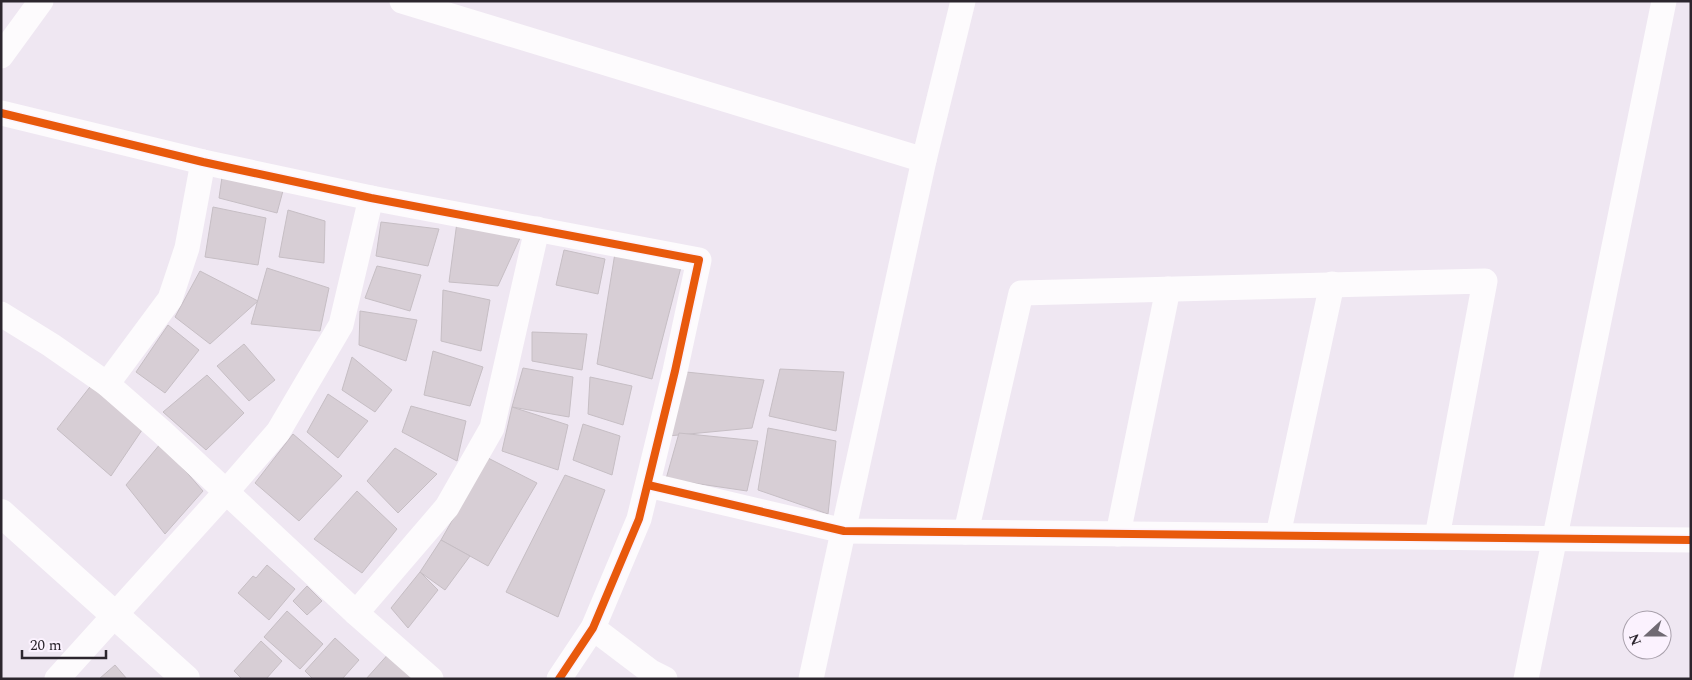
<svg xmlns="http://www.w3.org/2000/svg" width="1692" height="680" font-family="Spectral,serif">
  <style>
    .building { fill: #d7ced5; stroke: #c6bec4 }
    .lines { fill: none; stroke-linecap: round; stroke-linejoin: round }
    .street { stroke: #fdfbfd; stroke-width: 25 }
    .secondary { stroke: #fdfbfd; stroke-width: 28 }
    .cycleway-casing { stroke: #fbf2fe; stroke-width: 11 }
    .cycleway { stroke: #e8590c; stroke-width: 8 }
  </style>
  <rect width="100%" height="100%" fill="#efe7f2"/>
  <g class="building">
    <path d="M 222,177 L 284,187 L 277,213 L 219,198 Z"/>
    <path d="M 213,207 L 266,218 L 258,265 L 205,257 Z"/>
    <path d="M 288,210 L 325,221 L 324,263 L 279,257 Z"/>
    <path d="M 381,222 L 439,229 L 428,266 L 376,256 Z"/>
    <path d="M 457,222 L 520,238 L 498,286 L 449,282 Z"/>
    <path d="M 564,250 L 605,259 L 598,294 L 556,285 Z"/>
    <path d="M 615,253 L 681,267 L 652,379 L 597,364 Z"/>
    <path d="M 377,266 L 421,275 L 410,311 L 365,298 Z"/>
    <path d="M 267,268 L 329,288 L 320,331 L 251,324 Z"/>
    <path d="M 200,271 L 258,301 L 210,344 L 175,317 Z"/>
    <path d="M 443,290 L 490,300 L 481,351 L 441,341 Z"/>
    <path d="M 360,311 L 417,320 L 406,361 L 359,345 Z"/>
    <path d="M 168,325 L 199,350 L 165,393 L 136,372 Z"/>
    <path d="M 532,332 L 587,334 L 582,370 L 532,361 Z"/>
    <path d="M 244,344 L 275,380 L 249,401 L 217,366 Z"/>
    <path d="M 433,351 L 483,367 L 470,406 L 424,395 Z"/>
    <path d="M 352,357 L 392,390 L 375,412 L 342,390 Z"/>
    <path d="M 523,368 L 573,377 L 569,417 L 512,407 Z"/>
    <path d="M 780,369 L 844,372 L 836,431 L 769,416 Z"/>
    <path d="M 686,372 L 764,380 L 752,428 L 668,436 Z"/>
    <path d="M 207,375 L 244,413 L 206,450 L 163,412 Z"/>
    <path d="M 590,377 L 632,386 L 623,425 L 588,414 Z"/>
    <path d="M 93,383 L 142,430 L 111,476 L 57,429 Z"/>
    <path d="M 328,394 L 368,421 L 338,458 L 307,432 Z"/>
    <path d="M 411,406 L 466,421 L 457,461 L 402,432 Z"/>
    <path d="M 512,407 L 568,425 L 558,470 L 502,451 Z"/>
    <path d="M 583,424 L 620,436 L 612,475 L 573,460 Z"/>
    <path d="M 768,428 L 836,441 L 828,514 L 758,490 Z"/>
    <path d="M 679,433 L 758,441 L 747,491 L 666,479 Z"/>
    <path d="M 293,434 L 342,476 L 299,521 L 255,483 Z"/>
    <path d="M 161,443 L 203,491 L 165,534 L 126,485 Z"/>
    <path d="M 395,448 L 437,474 L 398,513 L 367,481 Z"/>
    <path d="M 488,458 L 537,483 L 488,566 L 441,540 Z"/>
    <path d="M 565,475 L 605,490 L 558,617 L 506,592 Z"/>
    <path d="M 357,491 L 397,529 L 362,573 L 314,539 Z"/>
    <path d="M 441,540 L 470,556 L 445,590 L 420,572 Z"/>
    <path d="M 267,565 L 295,589 L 269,620 L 238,593 L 253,576 L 256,578 Z"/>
    <path d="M 420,572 L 438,590 L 408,628 L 391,608 Z"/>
    <path d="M 307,586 L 322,601 L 307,615 L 293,601 Z"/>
    <path d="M 287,611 L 323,644 L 300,669 L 264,637 Z"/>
    <path d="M 335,638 L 359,660 L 343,678 L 344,679 L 313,679 L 305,671 Z"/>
    <path d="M 261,641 L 282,661 L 266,679 L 242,679 L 234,671 Z"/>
    <path d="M 391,651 L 417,679 L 366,679 Z"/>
    <path d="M 115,665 L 127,679 L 99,679 Z"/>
  </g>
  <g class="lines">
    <g class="street">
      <path d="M 402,1 L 924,160"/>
      <path d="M 1,56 L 41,1"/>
      <path d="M 1,113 L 203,162 L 371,198 L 699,260 L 675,371 L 639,519 L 593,628 L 559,679"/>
      <path d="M 1,314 L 51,345 L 107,384 L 162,432 L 356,613 L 431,679"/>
      <path d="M 107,384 L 170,299 L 187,248 L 203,162"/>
      <path d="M 648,485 L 844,531 L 1691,540"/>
      <path d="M 966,532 L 1021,293 L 1485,281 L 1437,537"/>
      <path d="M 1118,534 L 1168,289"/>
      <path d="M 1278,535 L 1332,284"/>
      <path d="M 356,613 L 447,507 L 492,428 L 537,229"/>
      <path d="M 593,628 L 651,672 L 665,679"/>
      <path d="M 57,679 L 226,492 L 278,432 L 341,325 L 371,198"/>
      <path d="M 811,679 L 924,160 L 963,1"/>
      <path d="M 1526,679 L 1664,1"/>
    </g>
    <path class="secondary" d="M 1,513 L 186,679"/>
    <defs>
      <g id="cycleway">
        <path d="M 1,113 L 203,162 L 371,198 L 699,260 L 675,371 L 639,519 L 593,628 L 559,679"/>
        <path d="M 648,485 L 844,531 L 1691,540"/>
      </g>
    </defs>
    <use href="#cycleway" class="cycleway-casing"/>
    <use href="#cycleway" class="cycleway"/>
  </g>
  <rect width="1692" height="680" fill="none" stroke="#2c262e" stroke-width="5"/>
  <g transform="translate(1647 635) rotate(249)"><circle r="24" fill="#fbf2fe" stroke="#a8a0ab"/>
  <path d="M0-4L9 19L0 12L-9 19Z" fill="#706a73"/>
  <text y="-8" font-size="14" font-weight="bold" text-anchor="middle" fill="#2c262e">N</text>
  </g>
  <path d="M22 650v8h84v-8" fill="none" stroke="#2c262e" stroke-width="2.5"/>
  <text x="30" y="650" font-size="15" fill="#2c262e" stroke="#fbf2fe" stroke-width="4" paint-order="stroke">20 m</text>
</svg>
